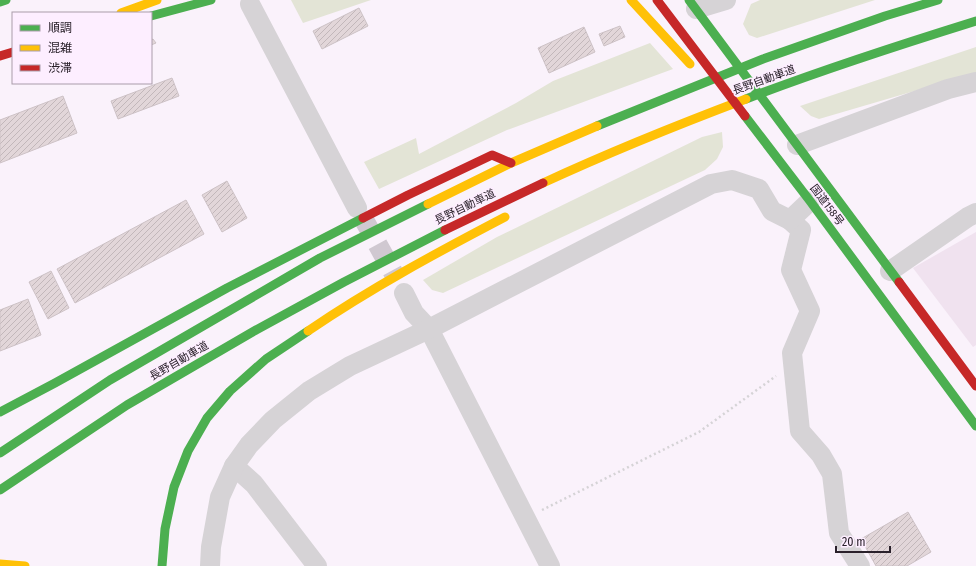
<svg xmlns="http://www.w3.org/2000/svg" width="976" height="566" font-family="'Fira Sans Condensed','Noto Sans JP',sans-serif">
  <style>
    .commercial { fill: #f0e2ef }
    .grass { fill: #e3e4d6 }
    .building { fill: url(#building-hatch); stroke: #cdc2c6 }
    .lines { fill: none; stroke-linecap: round; stroke-linejoin: round }
    .street-tunnel { stroke: #d0c8d1; stroke-width: 20; stroke-dasharray: 20 10; stroke-linecap: butt }
    .path { stroke: #d5d3d6; stroke-width: 2.5; stroke-dasharray: 2 3; stroke-linecap: butt }
    .street { stroke: #d6d3d6; stroke-width: 20 }
    .fast { stroke: #4caf50; stroke-width: 9 }
    .slow { stroke: #ffc107; stroke-width: 9 }
    .jam { stroke: #c62828; stroke-width: 9 }
    .labels { text-anchor: middle; dominant-baseline: central; stroke-width: 3.5; stroke-linejoin: round; paint-order: stroke }
    .street-label { font-size: 11px; fill: #2a212b; stroke: #fdeeff }
  </style>
  <defs>
    <pattern id="building-hatch" width="6" height="6" patternUnits="userSpaceOnUse"><rect width="6" height="6" fill="#e2d6d9"/><path d="M-1 1l2-2M0 6l6-6M5 7l2-2" fill="none" stroke="#c2b7ba"/></pattern>
  </defs>
  <rect width="100%" height="100%" fill="#faf2fb"/>
  <path class="commercial" d="M 976,232 L 976,345 L 973,347 L 913,268 Z"/>
  <g class="grass">
    <path d="M 291,0 L 371,0 L 303,23 Z"/>
    <path d="M 760,0 L 875,0 L 757,38 L 749,35 L 743,24 L 751,4 Z"/>
    <path d="M 650,43 L 673,69 L 507,130 L 379,189 L 364,162 L 416,138 L 419,154 L 516,103 L 553,81 Z"/>
    <path d="M 976,47 L 976,73 L 819,119 L 811,116 L 800,106 Z"/>
    <path d="M 722,132 L 723,147 L 717,159 L 705,170 L 443,293 L 432,290 L 423,280 L 497,237 L 702,137 Z"/>
  </g>
  <g class="building">
    <path d="M 359,8 L 368,26 L 322,49 L 313,31 Z"/>
    <path d="M 620,26 L 625,37 L 604,46 L 599,34 Z"/>
    <path d="M 584,27 L 595,52 L 549,73 L 538,48 Z"/>
    <path d="M 153,39 L 156,43 L 151,45 L 151,40 Z"/>
    <path d="M 172,78 L 179,96 L 118,119 L 111,101 Z"/>
    <path d="M 63,96 L 77,133 L 0,163 L 0,120 Z"/>
    <path d="M 227,181 L 247,218 L 222,232 L 202,195 Z"/>
    <path d="M 186,200 L 204,234 L 75,303 L 57,269 Z"/>
    <path d="M 51,271 L 69,308 L 48,319 L 29,282 Z"/>
    <path d="M 28,299 L 41,335 L 0,351 L 0,310 Z"/>
    <path d="M 908,512 L 931,552 L 907,566 L 876,566 L 861,539 Z"/>
  </g>
  <g class="lines">
    <path class="street-tunnel" d="M 363,218 L 394,274"/>
    <path class="path" d="M 542,510 L 699,432 L 776,376"/>
    <g class="street">
      <path d="M 250,4 L 357,208"/>
      <path d="M 696,9 L 726,0"/>
      <path d="M 797,145 L 948,89 L 976,82"/>
      <path d="M 790,220 L 801,230 L 791,270 L 810,311 L 792,353 L 800,431 L 821,455 L 832,474 L 839,533 L 860,566"/>
      <path d="M 890,271 L 968,217 L 976,213"/>
      <path d="M 404,293 L 414,313 L 429,329 L 550,566"/>
      <path d="M 234,466 L 254,484 L 317,566"/>
      <path d="M 210,566 L 211,547 L 220,497 L 234,466 L 249,445 L 273,420 L 309,391 L 350,366 L 429,329 L 711,184 L 732,180 L 759,189 L 772,211 L 790,220 L 810,201"/>
    </g>
    <g class="fast">
      <path d="M 689,0 L 899,282"/>
      <path d="M 0,2 L 6,0"/>
      <path d="M 151,16 L 211,0"/>
      <path d="M 746,99 C 821,70 899,45 976,21"/>
      <path d="M 745,116 L 810,201 L 976,426"/>
      <path d="M 597,126 L 763,59 L 885,16 L 938,0"/>
      <path d="M 0,412 L 55,383 L 227,288 L 363,218"/>
      <path d="M 0,453 L 110,380 L 320,258 L 428,204"/>
      <path d="M 0,490 L 127,405 L 256,330 L 344,282 L 445,230"/>
      <path d="M 162,566 L 165,529 L 174,487 L 188,451 L 207,418 L 230,391 L 266,359 L 308,331"/>
    </g>
    <g class="slow">
      <path d="M 631,0 L 690,64"/>
      <path d="M 121,13 L 157,0"/>
      <path d="M 543,183 C 610,152 677,125 746,99"/>
      <path d="M 428,204 L 511,163 L 597,126"/>
      <path d="M 308,331 C 371,288 438,252 505,217"/>
      <path d="M 0,564 L 25,566"/>
    </g>
    <g class="jam">
      <path d="M 657,0 L 745,116"/>
      <path d="M 0,56 L 13,52"/>
      <path d="M 363,218 L 408,195 L 492,155 L 511,163"/>
      <path d="M 445,230 L 543,183"/>
      <path d="M 899,282 L 976,386"/>
    </g>
  </g>
  <g class="labels">
    <g class="street-label">
      <text transform="translate(764 80) rotate(-20)">長野自動車道</text>
      <text transform="translate(827 205) rotate(53)">国道158号</text>
      <text transform="translate(465 207) rotate(-26)">長野自動車道</text>
      <text transform="translate(179 361) rotate(-30)">長野自動車道</text>
    </g>
  </g>
  <rect x="12" y="12" width="140" height="72" fill="#fdeeff" stroke="#a99caa"/>
  <rect x="20" y="25" width="20" height="6" fill="#4caf50" stroke="#a99caa"/>
  <text x="48" y="32" font-size="12" fill="#2a212b">順調</text>
  <rect x="20" y="45" width="20" height="6" fill="#ffc107" stroke="#a99caa"/>
  <text x="48" y="52" font-size="12" fill="#2a212b">混雑</text>
  <rect x="20" y="65" width="20" height="6" fill="#c62828" stroke="#a99caa"/>
  <text x="48" y="72" font-size="12" fill="#2a212b">渋滞</text>
  <path d="M836 546v6h54v-6" fill="none" stroke="#2a212b" stroke-width="2"/>
  <text x="842" y="546" font-size="12" fill="#2a212b" stroke="#fdeeff" stroke-width="3" paint-order="stroke">20 m</text>
</svg>
